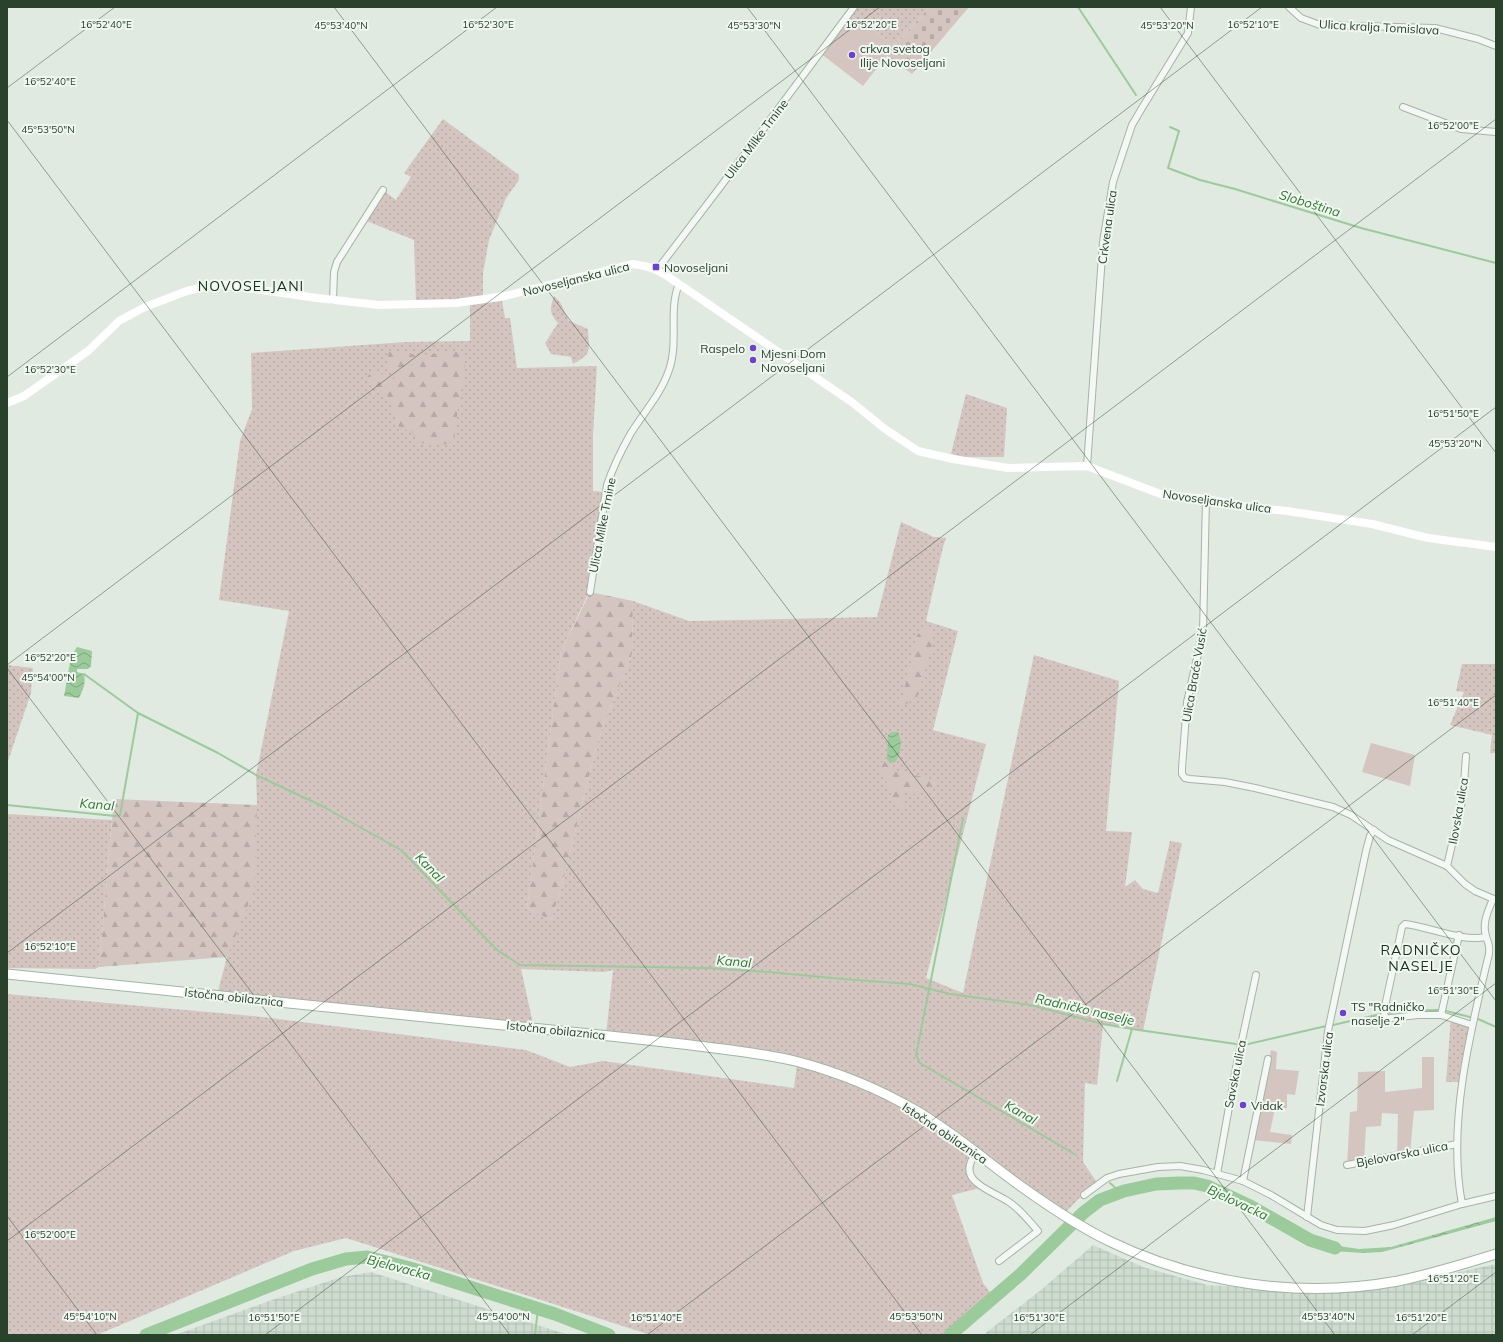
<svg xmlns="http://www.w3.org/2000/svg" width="1503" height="1342" font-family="Mulish,sans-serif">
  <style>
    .industrial { fill: url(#industrial-grid) }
    .grass { fill: url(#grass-dots) }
    .forest { fill: url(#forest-firs) }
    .cemetery { fill: url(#cemetery-stones) }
    .green { fill: #d4c5c1 }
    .water { fill: url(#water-waves) }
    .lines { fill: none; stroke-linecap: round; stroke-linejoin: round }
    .stream { stroke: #9bcb9a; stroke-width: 2 }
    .river { stroke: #9bcb9a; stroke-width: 13 }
    .minor-casing { stroke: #a5b4a7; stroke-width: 8 }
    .primary-casing { stroke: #9fb6a0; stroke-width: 11 }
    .minor { stroke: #f3f8f4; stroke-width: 6 }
    .secondary { stroke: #fff; stroke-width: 8 }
    .primary { stroke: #fff; stroke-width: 9 }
    .ticks { fill: none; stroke: #28422b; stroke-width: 1; stroke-opacity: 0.45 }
    .poi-dot { fill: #6e40d4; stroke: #f0f7f0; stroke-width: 1.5 }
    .labels { text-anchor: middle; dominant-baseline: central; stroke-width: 4; stroke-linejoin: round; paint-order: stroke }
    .street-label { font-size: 12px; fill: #28422b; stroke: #f0f7f0 }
    .poi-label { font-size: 12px; fill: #28422b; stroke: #f0f7f0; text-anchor: start }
    .water-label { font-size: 13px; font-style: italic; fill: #307831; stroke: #f0f7f0 }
    .quarter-label { font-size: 14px; letter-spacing: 1px; fill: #1a331d; stroke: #f0f7f0 }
    .ticks-label { font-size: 10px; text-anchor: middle; fill: #28422b; stroke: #f0f7f0; stroke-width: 4; stroke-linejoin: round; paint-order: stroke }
  </style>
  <defs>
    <pattern id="industrial-grid" width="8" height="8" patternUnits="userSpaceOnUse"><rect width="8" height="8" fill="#cedccf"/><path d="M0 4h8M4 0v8" fill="none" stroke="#b1beb2"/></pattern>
    <pattern id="grass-dots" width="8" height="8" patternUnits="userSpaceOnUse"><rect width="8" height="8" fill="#d4c5c1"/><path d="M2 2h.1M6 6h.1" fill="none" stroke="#b6aaa6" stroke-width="1.8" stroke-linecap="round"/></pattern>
    <pattern id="forest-firs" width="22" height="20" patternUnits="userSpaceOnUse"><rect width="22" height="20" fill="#d4c5c1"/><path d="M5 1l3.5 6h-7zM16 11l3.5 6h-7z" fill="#b6aaa6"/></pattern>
    <pattern id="cemetery-stones" width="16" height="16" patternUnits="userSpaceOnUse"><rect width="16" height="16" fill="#d4c5c1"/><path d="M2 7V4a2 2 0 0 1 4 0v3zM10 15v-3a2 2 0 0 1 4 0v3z" fill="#b6aaa6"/></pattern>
    <pattern id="water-waves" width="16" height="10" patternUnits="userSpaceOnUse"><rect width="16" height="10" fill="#9bcb9a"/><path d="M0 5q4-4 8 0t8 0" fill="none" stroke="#7ea67e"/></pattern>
  </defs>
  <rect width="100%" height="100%" fill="#e0eae1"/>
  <g class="industrial">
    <path d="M 1093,1245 L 1143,1267 L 1207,1285 L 1271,1289 L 1381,1289 L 1496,1264 L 1496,1335 L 983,1335 L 1041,1290 Z"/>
    <path d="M 371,1272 L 534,1324 L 569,1335 L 175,1335 L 269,1301 L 341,1277 Z"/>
  </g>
  <g class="grass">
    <path d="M 854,7 L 930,7 L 895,45 L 849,14 Z"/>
    <path d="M 443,119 L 519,175 L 519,180 L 506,198 L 489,240 L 483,273 L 483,299 L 416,304 L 414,240 L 364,220 L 383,190 L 396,200 L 411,177 L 404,173 Z"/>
    <path d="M 554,296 L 560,302 L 569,321 L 588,329 C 589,351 593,353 573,364 L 571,357 L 551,354 L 545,343 L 558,323 C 549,313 550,308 554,296 Z"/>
    <path d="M 502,301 L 505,318 L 510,318 L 517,368 L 597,366 L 593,435 L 593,491 L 606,492 L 589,592 L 561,652 L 527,908 L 551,920 L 561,889 L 598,740 L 632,654 L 633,601 L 689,621 L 877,617 L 901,522 L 934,537 L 946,538 L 943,547 L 926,621 L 958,631 L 933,730 L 986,744 L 926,978 L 963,993 L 1034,655 L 1119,681 L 1106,831 L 1132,832 L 1125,887 L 1135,880 L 1143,889 L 1158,893 L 1170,841 L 1182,843 L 1143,1031 L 1103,1024 L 1097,1085 L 1085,1083 L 1083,1162 L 1096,1181 L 1063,1215 L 972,1153 C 965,1167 964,1180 980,1188 L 952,1195 L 983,1283 L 994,1297 L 950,1335 L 651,1335 L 346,1238 L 294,1251 L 97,1335 L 7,1335 L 7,994 L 253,1016 L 526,1050 L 570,1067 L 603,1061 L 794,1088 L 797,1064 L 606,1035 L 613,970 L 604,972 L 521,969 L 534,1028 L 217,995 L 227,957 L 257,805 L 256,775 L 289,611 L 219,600 L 240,441 L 252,409 L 251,353 L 406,342 L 470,341 L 470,305 Z"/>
    <path d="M 966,394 L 1007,408 L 1004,457 L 963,457 L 951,454 Z"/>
    <path d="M 1462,664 L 1496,664 L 1496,753 L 1490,753 L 1492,735 L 1450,725 L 1464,692 L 1456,691 Z"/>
    <path d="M 7,665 L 33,668 L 31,693 L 7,764 Z"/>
    <path d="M 7,814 L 112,820 L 99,967 L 95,969 L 7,968 Z"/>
    <path d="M 1451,1018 L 1472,1025 L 1463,1082 L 1446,1082 Z"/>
  </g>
  <g class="forest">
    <path d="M 451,350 L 463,354 C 468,370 461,386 459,401 C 457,414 456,427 454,440 L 447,444 L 418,443 L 413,433 L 398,426 L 388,397 L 367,377 L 375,369 L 394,383 L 394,375 L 387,363 L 389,351 C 410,355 432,357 451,350 Z"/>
    <path d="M 590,592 L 633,601 L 632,654 L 598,740 L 561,889 L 551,920 L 527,908 L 561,652 Z"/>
    <path d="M 930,628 L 932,646 L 917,697 C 910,700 907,705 900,707 L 917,635 L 923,630 Z"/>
    <path d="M 883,760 L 895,772 L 907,773 L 937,781 L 929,792 L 919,791 L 912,795 L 905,787 L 904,813 L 894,803 L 890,788 L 879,770 Z"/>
    <path d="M 114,799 L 257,805 L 254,890 L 227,957 L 99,967 Z"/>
  </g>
  <path class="cemetery" d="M 930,7 L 969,7 L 912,74 L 886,55 Z"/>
  <g class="green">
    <path d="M 849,14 L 895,45 L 863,86 L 820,53 Z"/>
    <path d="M 1371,743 L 1415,755 L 1410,786 L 1362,772 Z"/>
    <path d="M 1271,1050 L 1277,1052 L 1276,1069 L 1299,1071 L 1295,1095 L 1287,1094 L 1287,1108 L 1275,1108 L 1270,1132 L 1292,1135 L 1291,1144 L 1252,1140 Z"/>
    <path d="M 1422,1057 L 1434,1057 L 1434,1110 L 1414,1111 L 1410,1153 L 1397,1155 L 1398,1114 L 1382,1113 L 1381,1126 L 1366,1127 L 1364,1162 L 1347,1165 L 1350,1112 L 1357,1111 L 1358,1072 L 1385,1071 L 1385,1092 L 1422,1088 Z"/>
  </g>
  <g class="water">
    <path d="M 77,647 L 92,651 L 91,666 L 88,669 L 77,669 L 77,672 L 84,674 C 86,684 83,690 79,698 L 64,696 L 71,657 Z"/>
    <path d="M 892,732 L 898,732 C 903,741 901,754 895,762 L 890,763 L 887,759 L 888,735 Z"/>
    <path d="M 1496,1217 L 1496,1221 L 1382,1252 L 1363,1253 L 1333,1251 L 1318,1243 L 1359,1249 L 1391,1247 Z"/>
  </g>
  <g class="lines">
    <g class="stream">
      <path d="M 1078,7 L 1136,95"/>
      <path d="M 1170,127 L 1179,131 L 1168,168 L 1200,180 L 1235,189 L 1361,228 L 1496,263"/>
      <path d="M 84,674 L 138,713"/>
      <path d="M 7,805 L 115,816 L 120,815 L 138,713 L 218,753 L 256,775 L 322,806 L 401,850 L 497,950 L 520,965 L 707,968 L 768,972 L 843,979 L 910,984 L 950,994 L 1030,1005 L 1103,1024 L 1132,1029 L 1236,1044"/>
      <path d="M 963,819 L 916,1055 L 920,1063 L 1076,1155"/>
      <path d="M 1446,1011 L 1470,1017"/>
      <path d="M 1388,1013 L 1404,1011 L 1438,1010"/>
      <path d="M 1478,1019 L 1496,1027"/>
      <path d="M 1333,1025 L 1381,1014"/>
      <path d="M 1244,1045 L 1326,1026"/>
      <path d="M 1117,1081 L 1132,1029"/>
      <path d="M 1110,1183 L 1120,1192"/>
      <path d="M 535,1335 L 538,1308"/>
    </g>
    <g class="river">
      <path d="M 146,1335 L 312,1269 L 346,1259 L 367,1257 L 410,1268 L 555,1314 L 609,1335"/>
      <path d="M 950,1335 L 1021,1274 L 1083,1213 L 1100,1200 L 1124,1191 L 1156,1184 L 1180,1183 L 1194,1183 L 1207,1186 L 1250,1206 L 1310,1240 L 1335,1248"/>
    </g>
    <defs>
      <g id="minor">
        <path d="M 1289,7 L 1301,18 L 1320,25 L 1435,28 L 1478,39 L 1496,46"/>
        <path d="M 1403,107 L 1461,129 L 1496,132"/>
        <path d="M 657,270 L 718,190 L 854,7"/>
        <path d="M 333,300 L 334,272 L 337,262 L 383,190"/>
        <path d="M 1087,466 L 1103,242 L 1113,182 L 1132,125 L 1142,108 L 1188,33 L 1191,7"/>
        <path d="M 1206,499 L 1203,632 L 1187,702 L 1182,768 L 1182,774 L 1185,778 L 1190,779 L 1225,782 L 1255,788 L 1333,807 L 1351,815 L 1388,840 L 1447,866 L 1465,884 L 1475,891 L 1496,900"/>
        <path d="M 590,592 L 607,485 C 613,467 622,449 631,433 C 644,412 661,394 669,370 C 679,342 668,310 679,284"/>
        <path d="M 1447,866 L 1463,797 L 1466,756"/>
        <path d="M 1441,1015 L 1459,935"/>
        <path d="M 1385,1018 L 1384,1011 L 1402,927 L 1405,924 C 1430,927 1461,942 1486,937"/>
        <path d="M 1373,1020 L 1418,1015 L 1441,1015 L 1472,1025"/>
        <path d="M 976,1153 C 954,1182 992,1190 1009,1202 C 1021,1210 1029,1221 1038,1231 L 999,1261"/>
        <path d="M 1347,1165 L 1457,1144"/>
        <path d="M 1217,1174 L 1236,1068 L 1256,975"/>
        <path d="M 1243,1181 L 1268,1059"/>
        <path d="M 1084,1195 L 1107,1178 L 1119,1174 L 1158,1167 L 1180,1166 L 1203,1170 L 1243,1181 L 1271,1195 L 1321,1225 L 1337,1230 L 1365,1231 L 1394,1225 L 1462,1204 L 1496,1196"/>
        <path d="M 1462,1204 C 1447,1125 1470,1032 1489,954 C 1490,942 1488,945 1486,936 C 1482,923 1488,911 1493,899"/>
        <path d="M 1307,1217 L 1328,1031 L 1366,851 L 1370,836 L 1374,830"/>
      </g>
      <path id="primary" d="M 7,974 C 176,991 344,1009 512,1026 C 572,1032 632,1038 691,1045 C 727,1050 764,1053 799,1062 C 840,1073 879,1089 915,1110 C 953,1132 987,1162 1022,1187 C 1050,1207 1078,1226 1109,1241 C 1198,1284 1300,1299 1398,1281 C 1431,1274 1464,1264 1496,1254"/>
    </defs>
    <use href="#minor" class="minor-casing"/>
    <use href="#primary" class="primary-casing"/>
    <use href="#minor" class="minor"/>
    <path class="secondary" d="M 7,403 L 24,396 L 88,351 L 119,321 L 145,307 L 187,291 L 219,284 L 317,298 L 379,305 L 456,303 L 505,296 L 633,264 C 655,267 661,272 679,284 L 853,403 L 885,429 L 918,451 L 953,459 L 1008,468 L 1087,466 L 1163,495 L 1206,499 L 1250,507 L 1287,511 L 1372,524 L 1428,538 L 1496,547"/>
    <use href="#primary" class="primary"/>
  </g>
  <path class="ticks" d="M 334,7 L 1335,1335M 747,7 L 1496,1001M 1160,7 L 1496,453M 7,88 L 115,7M 7,120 L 922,1335M 7,377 L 497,7M 7,665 L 880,7M 7,668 L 510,1335M 7,953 L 1262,7M 7,1216 L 97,1335M 7,1241 L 1496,119M 265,1335 L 1496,407M 647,1335 L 1496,695M 1030,1335 L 1496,983M 1412,1335 L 1496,1272"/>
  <g class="poi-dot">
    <circle cx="852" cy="55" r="4"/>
    <rect x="652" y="263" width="8" height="8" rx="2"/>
    <circle cx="753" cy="348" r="4"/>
    <circle cx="753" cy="360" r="4"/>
    <circle cx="1343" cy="1013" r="4"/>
    <circle cx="1243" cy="1105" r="4"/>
  </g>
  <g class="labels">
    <g class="street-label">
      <text transform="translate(1379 27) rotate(3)">Ulica kralja Tomislava</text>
      <text transform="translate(756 139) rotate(-53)">Ulica Milke Trnine</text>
      <text transform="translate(1107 227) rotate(-82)">Crkvena ulica</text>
      <text transform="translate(576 279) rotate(-14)">Novoseljanska ulica</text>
      <text transform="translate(1217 501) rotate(8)">Novoseljanska ulica</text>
      <text transform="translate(602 525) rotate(-79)">Ulica Milke Trnine</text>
      <text transform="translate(1194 675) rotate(-80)">Ulica Braće Vusić</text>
      <text transform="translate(1458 811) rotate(-80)">Ilovska ulica</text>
      <text transform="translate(234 997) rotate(6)">Istočna obilaznica</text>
      <text transform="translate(556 1030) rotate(6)">Istočna obilaznica</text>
      <text transform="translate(1324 1069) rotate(-83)">Izvorska ulica</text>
      <text transform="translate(1235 1074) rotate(-79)">Savska ulica</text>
      <text transform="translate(945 1133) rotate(34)">Istočna obilaznica</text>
      <text transform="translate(1402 1154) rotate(-11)">Bjelovarska ulica</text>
    </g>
    <g class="poi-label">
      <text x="860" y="48">crkva svetog<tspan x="860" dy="14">Ilije Novoseljani</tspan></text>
      <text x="664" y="267">Novoseljani</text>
      <text x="745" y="348" text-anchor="end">Raspelo</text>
      <text x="761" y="353">Mjesni Dom<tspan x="761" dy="14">Novoseljani</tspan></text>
      <text x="1351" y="1006">TS "Radničko<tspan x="1351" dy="14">naselje 2"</tspan></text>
      <text x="1251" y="1105">Vidak</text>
    </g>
    <g class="water-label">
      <text transform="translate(1310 203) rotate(17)">Sloboština</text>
      <text transform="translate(97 804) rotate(5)">Kanal</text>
      <text transform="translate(430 867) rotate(46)">Kanal</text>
      <text transform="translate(734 961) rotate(5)">Kanal</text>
      <text transform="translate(1085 1009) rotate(13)">Radničko naselje</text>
      <text transform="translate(1021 1112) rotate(30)">Kanal</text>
      <text transform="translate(1238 1202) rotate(25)">Bjelovacka</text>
      <text transform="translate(399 1267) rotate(15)">Bjelovacka</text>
    </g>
    <g class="quarter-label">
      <text x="251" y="286">NOVOSELJANI</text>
      <text x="1421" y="950">RADNIČKO<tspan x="1421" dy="16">NASELJE</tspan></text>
    </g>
  </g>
  <g class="ticks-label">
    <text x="871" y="28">16°52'20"E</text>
    <text x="106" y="28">16°52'40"E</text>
    <text x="488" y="28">16°52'30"E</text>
    <text x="1253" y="28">16°52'10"E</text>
    <text x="341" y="29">45°53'40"N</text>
    <text x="754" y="29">45°53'30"N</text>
    <text x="1167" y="29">45°53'20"N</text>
    <text x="50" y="85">16°52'40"E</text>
    <text x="1453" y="129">16°52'00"E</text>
    <text x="48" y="133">45°53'50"N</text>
    <text x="50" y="373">16°52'30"E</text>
    <text x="1453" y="417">16°51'50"E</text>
    <text x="1455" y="447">45°53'20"N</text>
    <text x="50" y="661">16°52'20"E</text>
    <text x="48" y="681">45°54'00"N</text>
    <text x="1453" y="706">16°51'40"E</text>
    <text x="50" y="950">16°52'10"E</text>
    <text x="1453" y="994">16°51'30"E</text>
    <text x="50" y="1238">16°52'00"E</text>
    <text x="1453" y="1282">16°51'20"E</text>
    <text x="90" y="1320">45°54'10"N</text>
    <text x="503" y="1320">45°54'00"N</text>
    <text x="916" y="1320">45°53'50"N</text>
    <text x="1328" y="1320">45°53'40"N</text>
    <text x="274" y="1321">16°51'50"E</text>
    <text x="656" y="1321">16°51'40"E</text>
    <text x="1039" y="1321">16°51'30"E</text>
    <text x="1421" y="1321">16°51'20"E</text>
  </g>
  <rect width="1503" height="1342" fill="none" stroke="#28422b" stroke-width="16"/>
</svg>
